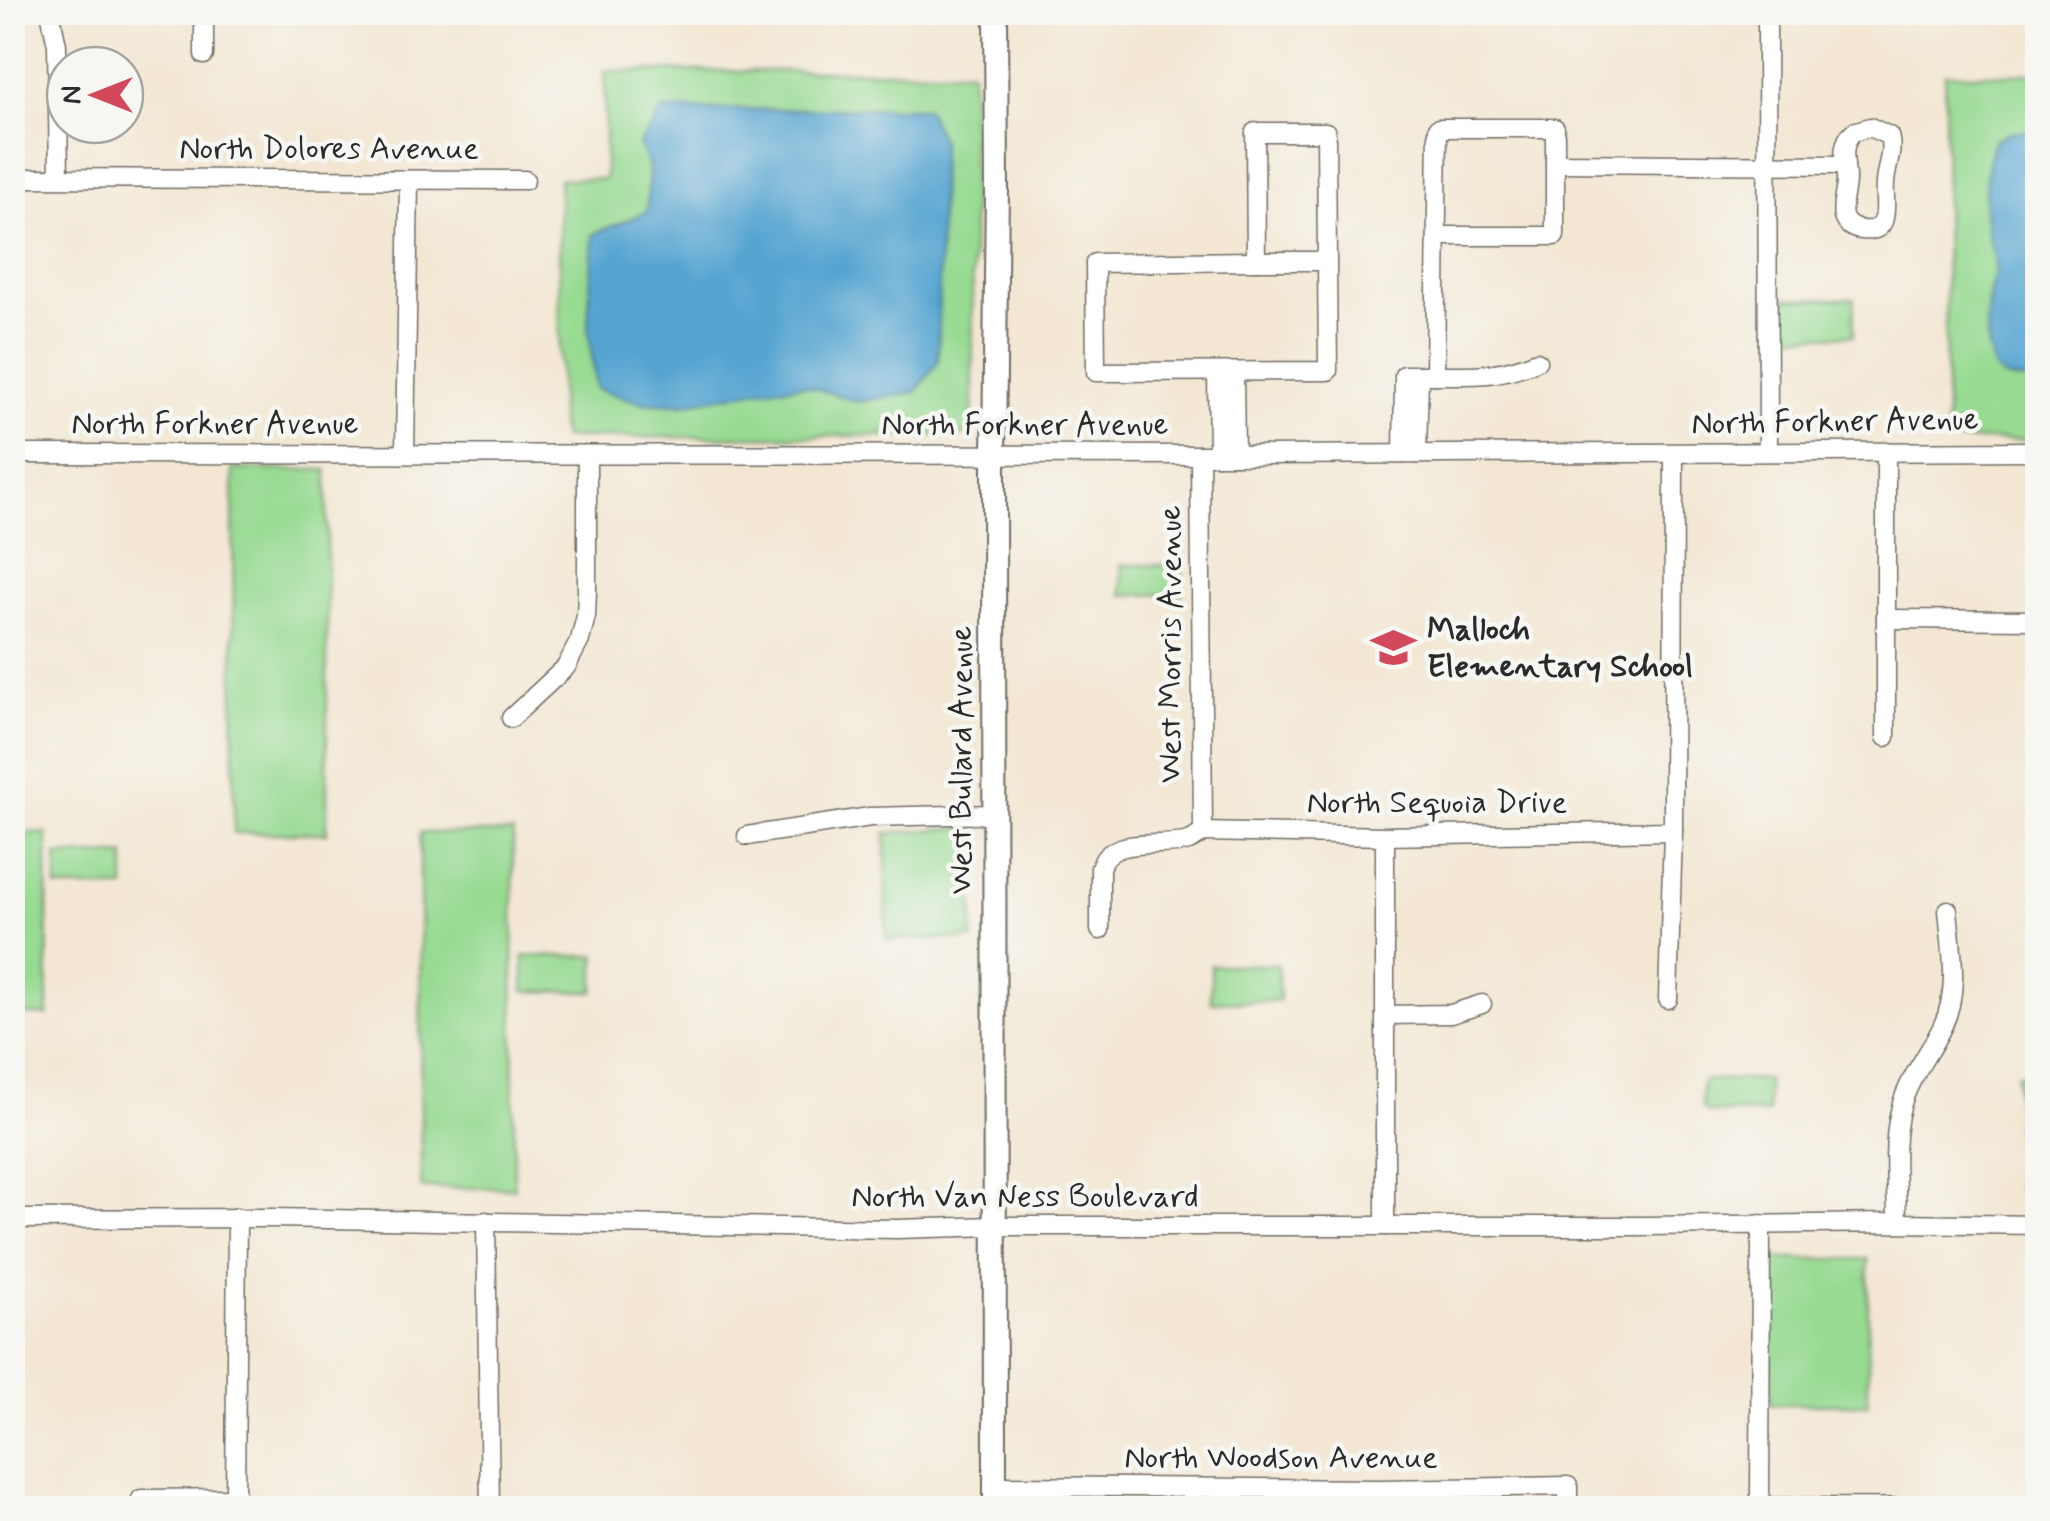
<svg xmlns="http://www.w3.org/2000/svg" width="2050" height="1521" font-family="Mynerve,sans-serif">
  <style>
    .green { fill: #97da92; stroke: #61825e; stroke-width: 2.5 }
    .water { fill: #57a5d1; stroke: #41687e; stroke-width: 2.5 }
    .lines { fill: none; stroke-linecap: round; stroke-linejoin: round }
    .minor-casing { stroke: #716d66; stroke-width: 21 }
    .major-casing { stroke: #716d66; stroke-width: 26 }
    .minor { stroke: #fff; stroke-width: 18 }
    .major { stroke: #fff; stroke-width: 22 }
    .labels { text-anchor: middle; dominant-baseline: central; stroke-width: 9; stroke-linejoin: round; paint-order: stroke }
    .street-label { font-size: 32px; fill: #2b2b2b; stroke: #f6f6f2 }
    .poi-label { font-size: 32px; font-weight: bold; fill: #2b2b2b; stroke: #f6f6f2; text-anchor: start }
  </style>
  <rect width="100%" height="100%" fill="#f6f6f2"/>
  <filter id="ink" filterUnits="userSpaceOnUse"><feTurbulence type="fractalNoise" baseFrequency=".01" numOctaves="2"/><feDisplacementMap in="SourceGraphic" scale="20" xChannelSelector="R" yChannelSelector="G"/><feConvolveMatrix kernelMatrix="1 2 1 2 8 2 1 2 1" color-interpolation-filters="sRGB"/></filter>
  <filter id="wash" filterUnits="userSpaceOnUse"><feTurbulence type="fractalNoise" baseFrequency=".0048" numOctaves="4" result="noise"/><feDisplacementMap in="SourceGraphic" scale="40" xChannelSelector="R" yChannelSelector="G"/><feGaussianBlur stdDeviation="2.25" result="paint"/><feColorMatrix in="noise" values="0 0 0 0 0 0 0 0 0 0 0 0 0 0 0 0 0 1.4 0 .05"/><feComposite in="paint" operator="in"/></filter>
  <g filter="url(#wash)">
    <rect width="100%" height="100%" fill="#f3e7d3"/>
    <g class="green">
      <path d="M 605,71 L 972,71 L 973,427 L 965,435 L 563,438 L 560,426 L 559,179 L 605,179 Z"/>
      <path d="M 1945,74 L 2037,74 L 2037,440 L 1946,440 Z"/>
      <path d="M 1785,299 L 1854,299 L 1853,336 L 1785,335 Z"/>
      <path d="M 233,469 L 327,470 L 327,833 L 234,833 Z"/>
      <path d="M 1121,565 L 1182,565 L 1182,594 L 1122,595 Z"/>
      <path d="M 970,827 L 973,830 L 973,939 L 886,939 L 886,833 Z"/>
      <path d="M 13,833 L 47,833 L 48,1015 L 13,1015 Z"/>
      <path d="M 420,833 L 513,833 L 514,1188 L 421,1188 Z"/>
      <rect x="57" y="855" width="68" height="33"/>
      <path d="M 524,956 L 596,956 L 594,992 L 524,991 Z"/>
      <path d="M 1211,965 L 1278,965 L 1279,1001 L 1211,1002 Z"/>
      <path d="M 2017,1074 L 2037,1074 L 2037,1189 L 2018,1189 Z"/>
      <path d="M 1767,1079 L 1768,1113 L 1708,1112 L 1702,1107 L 1702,1084 L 1706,1080 Z"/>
      <rect x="1770" y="1259" width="98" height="145"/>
    </g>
    <g class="water">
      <path d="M 926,108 L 941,139 L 938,362 L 916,392 L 859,402 L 805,385 L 764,389 L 683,404 L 643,403 L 596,389 L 588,326 L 593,234 L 647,212 L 649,167 L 639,145 L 663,110 Z"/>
      <path d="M 2038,129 L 2037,380 C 2024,380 2002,383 1995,369 C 1984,347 1985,315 1990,292 C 1991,284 1995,277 1995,269 C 1996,256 1989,244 1987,231 C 1983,202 1984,166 1995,139 L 2010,132 Z"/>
    </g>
  </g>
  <g filter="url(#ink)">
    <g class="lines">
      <defs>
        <g id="minor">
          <path d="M 50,12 L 57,45 L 59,177"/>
          <path d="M 1767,12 L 1768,452"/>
          <path d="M 204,55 L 204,12"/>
          <path d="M 1870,127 L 1889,136 C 1894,152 1886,166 1885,183 C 1883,201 1894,234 1862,230 C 1853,229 1846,225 1843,217 C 1840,204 1847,190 1846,177 C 1845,161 1840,145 1853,132 Z"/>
          <path d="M 1555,163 L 1845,165"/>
          <path d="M 12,178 L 525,180"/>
          <path d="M 1256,261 L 1327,261 L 1328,371 L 1096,372 L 1095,263 Z"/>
          <path d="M 1256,261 L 1255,132 L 1326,132 L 1327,261"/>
          <path d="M 1217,372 L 1218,455"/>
          <path d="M 1234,372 L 1235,455"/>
          <path d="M 1435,375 C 1475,375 1499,377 1537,361"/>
          <path d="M 1886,451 L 1886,737"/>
          <path d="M 405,453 L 409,180"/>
          <path d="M 12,454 L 1235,455 L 2038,451"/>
          <path d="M 1403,454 L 1404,375 L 1435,375 L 1438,128 L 1555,128 L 1555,236 L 1437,236"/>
          <path d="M 1417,454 L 1419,375"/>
          <path d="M 1200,455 L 1203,832"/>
          <path d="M 1886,619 L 2038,620"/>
          <path d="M 511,718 L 566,667 L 580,640 L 586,616 L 587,591 L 587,455"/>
          <path d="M 1203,832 L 1385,836 L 1673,831"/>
          <path d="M 747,836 L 870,817 L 994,814"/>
          <path d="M 1100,930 L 1100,868 C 1110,834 1162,849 1189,841 C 1194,839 1198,836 1203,832"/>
          <path d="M 1668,999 L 1673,831 L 1674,454"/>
          <path d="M 1385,1015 L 1451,1014 L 1482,1004"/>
          <path d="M 12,1219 L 272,1218 L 897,1229 L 995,1226 L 1645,1226 L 1897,1223 L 2038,1225"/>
          <path d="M 486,1221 L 490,1508"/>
          <path d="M 1897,1223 C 1897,1185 1891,1144 1901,1107 C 1909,1077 1930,1053 1943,1025 C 1960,990 1951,947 1948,910"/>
          <path d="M 1385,1226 L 1385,836"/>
          <path d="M 995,1486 L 1380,1489 L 1568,1486 L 1568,1508"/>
          <path d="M 1191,1488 L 1191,1508"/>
          <path d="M 141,1499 L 235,1498"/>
          <path d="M 1760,1507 L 2038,1508"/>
          <path d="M 235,1508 L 237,1217"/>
          <path d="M 1760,1508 L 1761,1224"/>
        </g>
        <path id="major" d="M 995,1508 L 994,455 L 997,190 L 996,12"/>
      </defs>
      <use href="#minor" class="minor-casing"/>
      <use href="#major" class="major-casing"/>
      <use href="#minor" class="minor"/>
      <use href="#major" class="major"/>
    </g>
  </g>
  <defs>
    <symbol id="school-bare" viewBox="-9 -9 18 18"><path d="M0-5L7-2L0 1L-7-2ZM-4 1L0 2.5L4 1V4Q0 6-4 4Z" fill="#d1495b" stroke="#f6f6f2" stroke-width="2.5" paint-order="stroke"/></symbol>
  </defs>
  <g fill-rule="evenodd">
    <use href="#school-bare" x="1362" y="616" width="63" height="63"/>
  </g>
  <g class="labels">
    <g class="street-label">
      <text x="329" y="149">North Dolores Avenue</text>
      <text transform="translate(1835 422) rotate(-1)">North Forkner Avenue</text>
      <text x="215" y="424">North Forkner Avenue</text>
      <text x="1025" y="425">North Forkner Avenue</text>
      <text transform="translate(1171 644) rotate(-90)">West Morris Avenue</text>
      <text transform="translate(962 760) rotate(-90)">West Bullard Avenue</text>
      <text x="1437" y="803">North Sequoia Drive</text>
      <text x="1025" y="1197">North Van Ness Boulevard</text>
      <text x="1281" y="1458">North Woodson Avenue</text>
    </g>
    <g class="poi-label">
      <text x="1427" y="630">Malloch<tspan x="1427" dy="37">Elementary School</tspan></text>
    </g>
  </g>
  <rect width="2050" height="1521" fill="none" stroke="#f6f6f2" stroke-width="50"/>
  <g transform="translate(95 95) rotate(270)"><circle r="48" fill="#f6f6f2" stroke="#a5a5a2" stroke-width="2.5"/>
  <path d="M0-8L18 38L0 25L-18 38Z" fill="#d1495b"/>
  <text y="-15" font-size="28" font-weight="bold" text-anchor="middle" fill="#2b2b2b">N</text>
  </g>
</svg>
